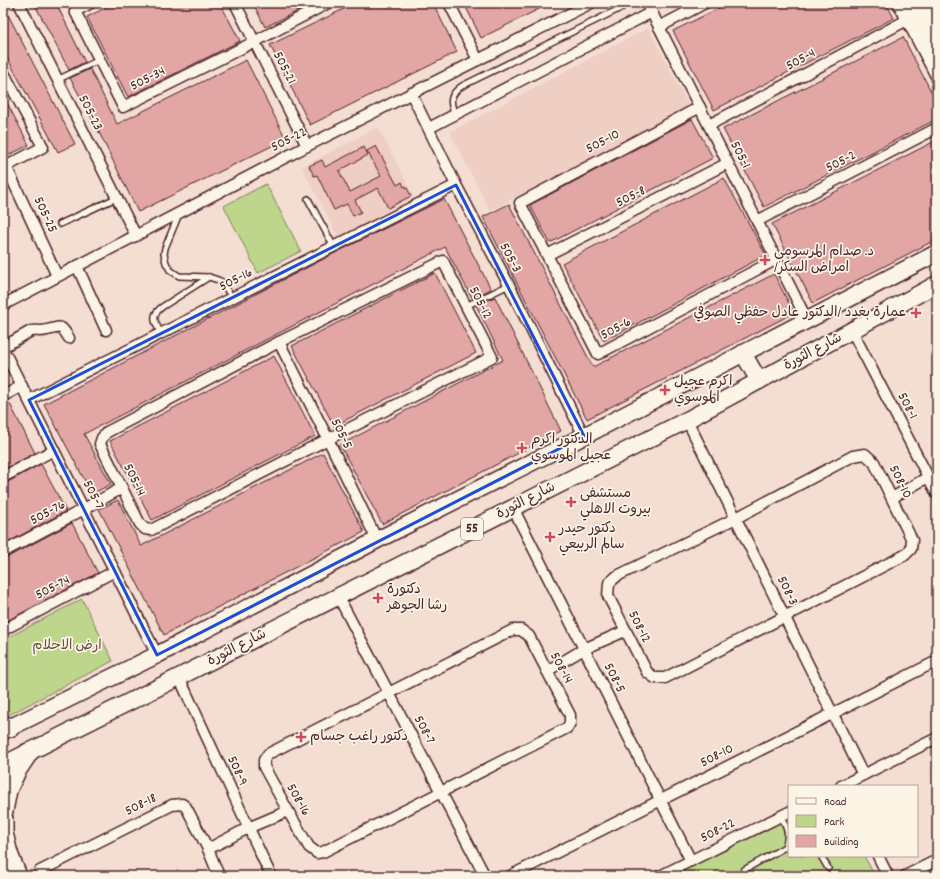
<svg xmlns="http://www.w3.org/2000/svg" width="940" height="879" font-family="Dekko,'Playpen Sans Arabic',sans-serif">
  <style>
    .built { fill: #efcec4 }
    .green { fill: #bed68c; stroke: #847a5c }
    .building { fill: #e2a7a4; stroke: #4a1f2b }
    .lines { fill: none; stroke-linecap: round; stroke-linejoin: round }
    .service-casing { stroke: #4a1f2b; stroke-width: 8 }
    .minor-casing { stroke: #4a1f2b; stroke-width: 13 }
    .primary-casing { stroke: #4a1f2b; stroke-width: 19 }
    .motorway-casing { stroke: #4a1f2b; stroke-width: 22 }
    .service { stroke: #fcf5e5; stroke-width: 5 }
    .minor { stroke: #fcf5e5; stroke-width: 10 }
    .primary { stroke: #fcf5e5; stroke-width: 16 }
    .motorway { stroke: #fcf5e5; stroke-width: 19 }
    .marked { fill: none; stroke: #1d4ed8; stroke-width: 3; stroke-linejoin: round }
    .poi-dot { fill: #d1495b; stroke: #fcf5e5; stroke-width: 1.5 }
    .labels { text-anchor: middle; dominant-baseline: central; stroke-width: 3.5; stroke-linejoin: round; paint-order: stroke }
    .shield { fill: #fcf5e5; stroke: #7f5f63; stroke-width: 1 }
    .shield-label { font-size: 13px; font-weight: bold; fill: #4a1f2b }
    .street-label { font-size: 14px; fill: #4a1f2b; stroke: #fcf5e5 }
    .poi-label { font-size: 14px; fill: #4a1f2b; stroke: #fcf5e5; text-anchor: start }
    .park-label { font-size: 14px; fill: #674d43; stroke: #fcf5e5 }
  </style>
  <rect width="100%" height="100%" fill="#f4ded2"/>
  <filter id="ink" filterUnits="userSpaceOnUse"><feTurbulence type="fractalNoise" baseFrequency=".025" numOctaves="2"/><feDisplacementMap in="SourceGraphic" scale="8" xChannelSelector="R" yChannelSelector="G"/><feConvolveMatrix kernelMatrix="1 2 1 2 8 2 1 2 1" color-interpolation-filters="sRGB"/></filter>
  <g filter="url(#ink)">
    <g class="built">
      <path d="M 646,29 L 648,29 L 650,31 L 688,104 L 686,109 L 641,133 L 491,210 L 489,209 L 451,134 L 450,132 Z"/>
      <path d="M 378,127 L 414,197 L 338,237 L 302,167 Z"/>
    </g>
    <g class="green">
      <path d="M 266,184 L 301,251 L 258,273 L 224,206 Z"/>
      <path d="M 82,599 L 113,661 L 39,699 L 3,718 L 3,640 Z"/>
      <path d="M 789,812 L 789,856 L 864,856 L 875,876 L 677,876 L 674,869 Z"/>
    </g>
    <g class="building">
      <path d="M 34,3 L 56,3 L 85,62 L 69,70 Z"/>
      <path d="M 115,3 L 220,3 L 240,41 L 128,97 L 87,17 Z"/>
      <path d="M 253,3 L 314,3 L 265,27 Z"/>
      <path d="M 356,3 L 433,3 L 457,52 L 310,125 L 270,45 Z"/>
      <path d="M 464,3 L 551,3 L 481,38 Z"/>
      <path d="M 729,3 L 886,3 L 894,18 L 714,110 L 673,31 Z"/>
      <path d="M 3,5 L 75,144 L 58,152 L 3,50 Z"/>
      <path d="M 903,37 L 937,103 L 937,119 L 764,207 L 723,129 Z"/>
      <path d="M 246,60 L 286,139 L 138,212 L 95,124 L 70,78 L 90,69 L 117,124 Z"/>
      <path d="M 3,95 L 29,145 L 3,158 Z"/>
      <path d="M 692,119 L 713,158 L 550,243 L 530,205 Z"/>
      <path d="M 937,140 L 937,239 L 813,303 L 772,224 Z"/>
      <path d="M 376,146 L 397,185 L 402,182 L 404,187 L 406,186 L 411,196 L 388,208 L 378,188 L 355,200 L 361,212 L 353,216 L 347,204 L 334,210 L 317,175 L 314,176 L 309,166 L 322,160 L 325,167 L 364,147 L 368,155 L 339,171 L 350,192 L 381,176 L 367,151 Z"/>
      <path d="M 724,178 L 766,255 L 604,341 L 562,263 Z"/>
      <path d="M 444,199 L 491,289 L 473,298 L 472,298 L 445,247 L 84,434 L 111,484 L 92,494 L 44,404 L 333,254 Z"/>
      <path d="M 509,204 L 593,367 L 774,274 L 794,313 L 587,419 L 483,217 Z"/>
      <path d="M 435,273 L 476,353 L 334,426 L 292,346 Z"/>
      <path d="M 495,297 L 561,431 L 382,524 L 340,445 L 503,360 L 476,305 Z"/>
      <path d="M 274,356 L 315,436 L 152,520 L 110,441 Z"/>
      <path d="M 10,404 L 35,453 L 3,470 L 3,408 Z"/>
      <path d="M 323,453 L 364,532 L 164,635 L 99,509 L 118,500 L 141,546 Z"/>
      <path d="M 41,464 L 66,511 L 3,545 L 3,483 L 6,483 Z"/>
      <path d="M 72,523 L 98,573 L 3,623 L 3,558 L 6,558 Z"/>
    </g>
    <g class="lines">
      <defs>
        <g id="service">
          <path d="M 57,80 L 99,60"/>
          <path d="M 455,114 C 449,102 450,94 462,86 L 621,8"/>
          <path d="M 308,199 L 334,247"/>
          <path d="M 179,214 L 165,248 L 164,254 L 166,263 L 170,270 L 179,276 L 209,277 L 218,280 L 222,282 L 232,298"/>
          <path d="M 60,224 L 116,198"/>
          <path d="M 466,306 L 509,285"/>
          <path d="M 161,334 C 155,322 150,316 162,307 L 209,277"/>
          <path d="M 821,856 L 828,868"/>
          <path d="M 744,870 L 785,847 C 790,833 787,829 781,816"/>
        </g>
        <g id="minor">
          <path d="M 19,3 L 136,236"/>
          <path d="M 91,3 L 75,11 L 123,107 L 254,42 L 328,3"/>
          <path d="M 235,3 L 307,146"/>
          <path d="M 449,3 L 478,60"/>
          <path d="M 647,3 L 807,320"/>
          <path d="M 898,3 L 937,78"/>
          <path d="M 659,27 L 705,3"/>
          <path d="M 3,71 L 43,147 L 3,168"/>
          <path d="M 411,93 L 456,185 L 509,285 L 584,436"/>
          <path d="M 700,107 L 520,203 L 598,354 L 777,259"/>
          <path d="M 709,125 L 907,20"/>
          <path d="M 429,128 L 652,12"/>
          <path d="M 6,166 L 57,276"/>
          <path d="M 757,221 L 937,128"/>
          <path d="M 547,255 L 728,163"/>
          <path d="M 443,261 L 492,357 L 328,439 L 151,530 L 145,529 L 140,524 L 100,444 L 102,438 L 107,432 L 279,342 Z"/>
          <path d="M 77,266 L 106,330"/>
          <path d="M 3,305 L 307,146 L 591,3"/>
          <path d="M 852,331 L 937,494"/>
          <path d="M 279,342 L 328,439 L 377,540"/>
          <path d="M 3,347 L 31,331 C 36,330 41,332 47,330 C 62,327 60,324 69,338"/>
          <path d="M 3,349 L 157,655"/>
          <path d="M 3,396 L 22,386"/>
          <path d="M 29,400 L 456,185"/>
          <path d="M 687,420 L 863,775"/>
          <path d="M 865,454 L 874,462 L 912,540 L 911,549 L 905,555 L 665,678 L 655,678 L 647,672 L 608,596 L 609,583 L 617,576 L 736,518 L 853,456 Z"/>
          <path d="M 3,477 L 54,450"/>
          <path d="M 892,498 L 928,477"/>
          <path d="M 513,508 L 691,861"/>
          <path d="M 3,552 L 84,509 L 122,488"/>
          <path d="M 338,596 L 485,876"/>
          <path d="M 3,630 L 115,571"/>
          <path d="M 513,630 L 521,630 L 529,636 L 570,715 L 570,723 L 567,728 L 323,852 L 317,853 L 309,847 L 288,811 L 264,767 L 264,760 L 268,754 Z"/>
          <path d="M 547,671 L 584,649 L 625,631"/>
          <path d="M 179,677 L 271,876"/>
          <path d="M 841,786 L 937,738"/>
          <path d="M 208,849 L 248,828 L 288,811"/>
          <path d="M 878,856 L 888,876"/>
          <path d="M 42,876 L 40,871 L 172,805 L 182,804 L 186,807 L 208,849 L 219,876"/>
          <path d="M 510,876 L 937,661"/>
          <path d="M 660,876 L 789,812"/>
          <path d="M 905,876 L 937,860"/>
        </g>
        <g id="primary">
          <path d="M 911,3 L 937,53"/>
          <path d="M 927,3 L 937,23"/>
          <path d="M 743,353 L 759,381"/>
          <path d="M 3,731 L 157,655 L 377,540 L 584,436 L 937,253"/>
          <path d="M 3,765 L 179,677 L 687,420 L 937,284"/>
        </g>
        <g id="motorway">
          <path d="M 3,728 L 10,727"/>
          <path d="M 3,811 L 7,790 L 16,771 L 28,753"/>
          <path d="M 3,819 L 3,833 L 8,854"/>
          <path d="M 3,843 L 8,854 L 17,876"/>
        </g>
      </defs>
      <use href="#service" class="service-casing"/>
      <use href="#minor" class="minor-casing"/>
      <use href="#primary" class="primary-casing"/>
      <use href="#motorway" class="motorway-casing"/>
      <use href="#service" class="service"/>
      <use href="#minor" class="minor"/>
      <use href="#primary" class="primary"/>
      <use href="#motorway" class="motorway"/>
    </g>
  </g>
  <path class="marked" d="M 456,185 L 584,436 L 157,655 L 29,400 Z"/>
  <g class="poi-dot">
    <path d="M763 254h4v4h4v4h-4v4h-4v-4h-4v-4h4z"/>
    <path d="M914 307h4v4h4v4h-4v4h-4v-4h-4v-4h4z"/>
    <path d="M663 384h4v4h4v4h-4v4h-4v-4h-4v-4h4z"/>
    <path d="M520 442h4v4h4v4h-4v4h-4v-4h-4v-4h4z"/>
    <path d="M569 496h4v4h4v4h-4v4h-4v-4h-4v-4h4z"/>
    <path d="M548 531h4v4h4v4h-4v4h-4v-4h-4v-4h4z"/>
    <path d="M376 592h4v4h4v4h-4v4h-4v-4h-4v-4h4z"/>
    <path d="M299 731h4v4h4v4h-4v4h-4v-4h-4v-4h4z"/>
  </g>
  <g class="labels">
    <rect class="shield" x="461" y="518" width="22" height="22" rx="3"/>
    <g class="shield-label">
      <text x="472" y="529">55</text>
    </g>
    <g class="street-label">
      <text transform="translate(801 60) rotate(-28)">505-4</text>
      <text transform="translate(284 68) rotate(63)">505-21</text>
      <text transform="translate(148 79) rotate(-27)">505-34</text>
      <text transform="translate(90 113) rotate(63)">505-23</text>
      <text transform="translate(289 140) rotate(-27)">505-22</text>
      <text transform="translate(603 142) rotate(-28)">505-10</text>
      <text transform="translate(740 155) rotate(63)">505-1</text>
      <text transform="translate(841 162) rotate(-27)">505-2</text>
      <text transform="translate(631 197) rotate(-27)">505-8</text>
      <text transform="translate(45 215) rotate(65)">505-25</text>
      <text transform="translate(510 258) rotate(62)">505-3</text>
      <text transform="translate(236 280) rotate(-27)">505-16</text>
      <text transform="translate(480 303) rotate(63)">505-12</text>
      <text transform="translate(616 329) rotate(-28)">505-6</text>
      <text transform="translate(813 352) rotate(-28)">شارع الثورة</text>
      <text transform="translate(907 406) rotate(63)">508-1</text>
      <text transform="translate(341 434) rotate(64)">505-5</text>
      <text transform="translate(134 480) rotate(64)">505-14</text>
      <text transform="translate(900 482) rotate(64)">508-10</text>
      <text transform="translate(93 495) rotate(63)">505-7</text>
      <text transform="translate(526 501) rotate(-27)">شارع الثورة</text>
      <text transform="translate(48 513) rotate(-28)">505-76</text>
      <text transform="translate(53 588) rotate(-27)">505-74</text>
      <text transform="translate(787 591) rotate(64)">508-3</text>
      <text transform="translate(639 627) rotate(63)">508-12</text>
      <text transform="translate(237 648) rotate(-27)">شارع الثورة</text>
      <text transform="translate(561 668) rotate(62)">508-14</text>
      <text transform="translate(614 678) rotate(63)">508-5</text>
      <text transform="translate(424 730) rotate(62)">508-7</text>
      <text transform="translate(717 756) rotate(-27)">508-10</text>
      <text transform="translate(237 771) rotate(65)">508-9</text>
      <text transform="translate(298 800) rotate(60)">508-16</text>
      <text transform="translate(141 805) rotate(-27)">508-18</text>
      <text transform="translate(718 831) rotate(-27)">508-22</text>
    </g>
    <g class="poi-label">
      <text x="774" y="252">د. صدام المرسومي<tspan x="774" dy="16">/امراض السكر</tspan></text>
      <text x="907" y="313" text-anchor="end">عمارة بغدد /الدكتور عادل حفظي الصوفي</text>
      <text x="674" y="382">اكرم عجيل<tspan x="674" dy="16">الموسوي</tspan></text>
      <text x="531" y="440">الدكتور اكرم<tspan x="531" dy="16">عجيل الموسوي</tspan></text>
      <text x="580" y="494">مستشفى<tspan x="580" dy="16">بيروت الاهلي</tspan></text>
      <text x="559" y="529">دكتور حيدر<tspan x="559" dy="16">سالم الربيعي</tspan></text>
      <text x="387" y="590">دكتورة<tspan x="387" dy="16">رشا الجوهر</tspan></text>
      <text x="310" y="737">دكتور راغب جسام</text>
    </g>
    <g class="park-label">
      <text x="67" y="646">ارض الاحلام</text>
    </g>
  </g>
  <rect width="940" height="879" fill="none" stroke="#fcf5e5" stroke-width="16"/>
  <rect x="8" y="8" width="924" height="863" fill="none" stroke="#4a1f2b" stroke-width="1.5" filter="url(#ink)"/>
  <rect x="788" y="785" width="130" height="72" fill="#fcf5e5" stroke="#b59f9b"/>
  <rect x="796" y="798" width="20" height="6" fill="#fcf5e5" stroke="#b59f9b"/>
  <text x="824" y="805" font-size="12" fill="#4a1f2b">Road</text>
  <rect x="796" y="815" width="20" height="12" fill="#bed68c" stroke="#b59f9b"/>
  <text x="824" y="825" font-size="12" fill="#4a1f2b">Park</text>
  <rect x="796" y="835" width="20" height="12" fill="#e2a7a4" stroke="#b59f9b"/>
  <text x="824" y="845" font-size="12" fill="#4a1f2b">Building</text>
</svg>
